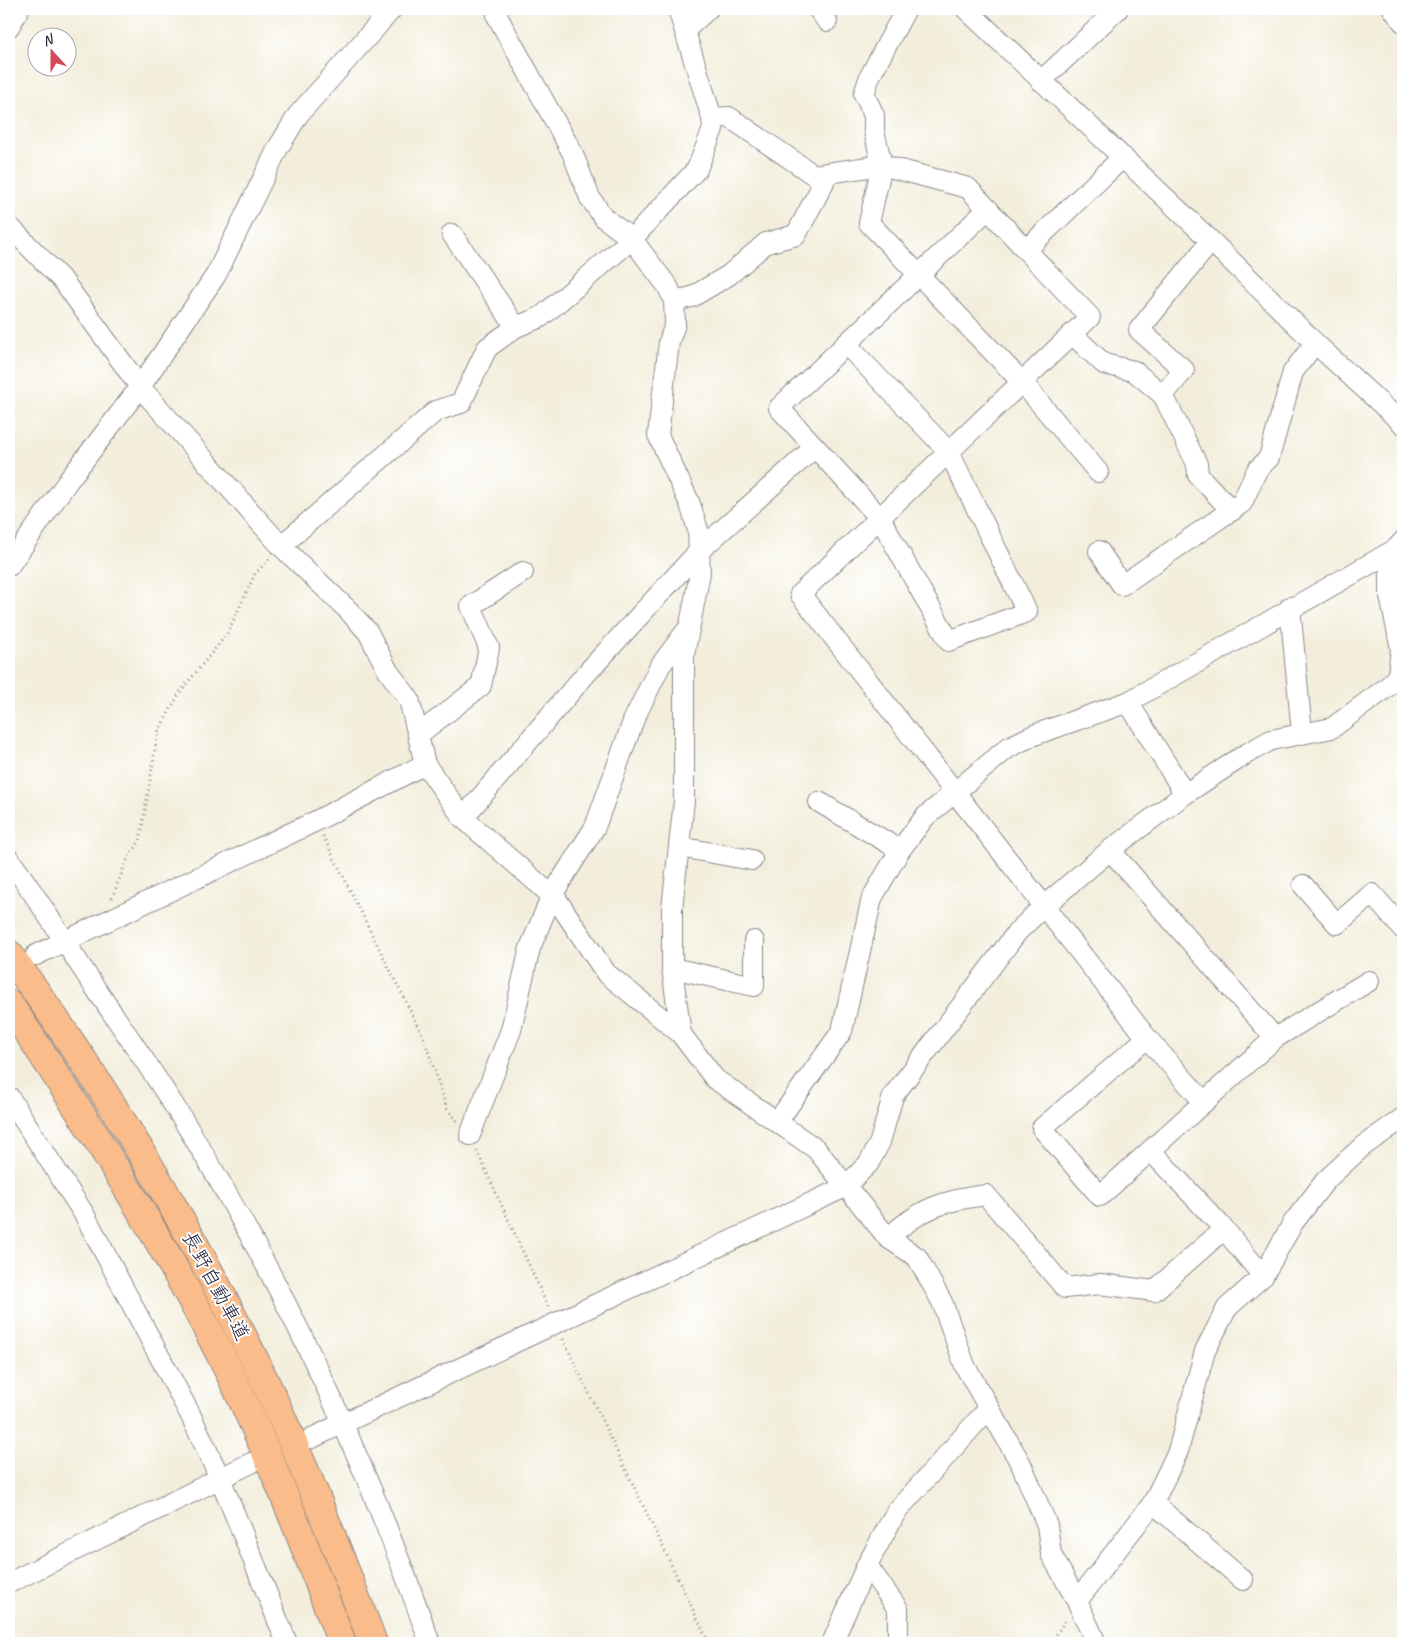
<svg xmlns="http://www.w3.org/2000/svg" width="1412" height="1652" font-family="Caveat,'Klee One',sans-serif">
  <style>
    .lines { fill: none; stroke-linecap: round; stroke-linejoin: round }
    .minor-casing { stroke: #8a888b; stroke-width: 22 }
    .highway-casing { stroke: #8a888b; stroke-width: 30 }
    .path { stroke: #8a888b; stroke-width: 3; stroke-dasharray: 1 4; stroke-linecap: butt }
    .minor { stroke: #fff; stroke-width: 20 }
    .highway { stroke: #f9bc8a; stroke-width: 28 }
    .labels { text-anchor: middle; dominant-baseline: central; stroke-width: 4; stroke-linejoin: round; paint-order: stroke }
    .street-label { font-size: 20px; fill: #22223b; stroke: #fff }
  </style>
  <rect width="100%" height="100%" fill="#fff"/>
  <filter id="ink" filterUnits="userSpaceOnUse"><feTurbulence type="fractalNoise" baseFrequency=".02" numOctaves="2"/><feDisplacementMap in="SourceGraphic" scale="10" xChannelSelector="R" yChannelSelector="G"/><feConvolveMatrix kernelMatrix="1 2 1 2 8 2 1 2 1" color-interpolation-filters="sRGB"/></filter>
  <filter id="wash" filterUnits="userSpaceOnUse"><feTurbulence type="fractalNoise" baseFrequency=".0096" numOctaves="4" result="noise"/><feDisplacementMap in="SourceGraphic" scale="20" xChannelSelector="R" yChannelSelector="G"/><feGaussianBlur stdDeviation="1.12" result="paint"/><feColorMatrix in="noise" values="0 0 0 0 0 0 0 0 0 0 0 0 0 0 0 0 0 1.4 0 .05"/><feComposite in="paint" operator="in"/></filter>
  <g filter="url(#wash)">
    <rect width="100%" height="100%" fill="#f3eedb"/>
  </g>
  <g filter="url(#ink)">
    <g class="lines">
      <defs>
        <g id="minor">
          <path d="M 498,9 L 497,16 L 572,152 L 590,198 L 604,218 L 632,239 L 668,287 L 674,301 L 675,324 L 669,342 L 658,435 L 690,504 L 698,530 L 700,573 L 684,655 L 684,801 L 672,908 L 672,968 L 681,1034"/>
          <path d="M 818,9 L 827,21"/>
          <path d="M 906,9 L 870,76 L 864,94 L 874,115 L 874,131 L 882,165 L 869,223 L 1022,382 L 1090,317 L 1026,250 L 1123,157"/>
          <path d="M 966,9 L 1211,241 L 1315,343 L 1403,424"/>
          <path d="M 1393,9 L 1403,22"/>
          <path d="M 9,27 L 19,9"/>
          <path d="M 686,29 L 708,9"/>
          <path d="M 1041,81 L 1118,9"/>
          <path d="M 814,175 L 882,165 L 968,188 L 1026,250"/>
          <path d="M 9,226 L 64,282 L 140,387 L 281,546 L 348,610 L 368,632 L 388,671 L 409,699 L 425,764 L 463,818 L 557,900 L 606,973 L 681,1034 L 715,1079 L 816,1149 L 888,1238 L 917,1257 L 942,1302 L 965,1366 L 1021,1464 L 1047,1525 L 1051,1554 L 1077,1601 L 1096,1643"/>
          <path d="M 452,234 L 516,327"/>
          <path d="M 1211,241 L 1139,330 L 1184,370 L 1163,395 L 1197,464 L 1198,475 L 1232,511"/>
          <path d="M 674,301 L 692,297 L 729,275 L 766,243 L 796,235 L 824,182 L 729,117 L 712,118"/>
          <path d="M 1072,334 L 1104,364 L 1134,371 L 1163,395"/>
          <path d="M 815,447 L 880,518 L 949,641 L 1027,612 L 949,452 L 846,344"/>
          <path d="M 1098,472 L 1022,382 L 800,594 L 1147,1038 L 1204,1102 L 1275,1038 L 1110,850"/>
          <path d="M 281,546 L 436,411 L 461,403 L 487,348 L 516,327 L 541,317 L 632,239 L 697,169 L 713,129 L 712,118 L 678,9"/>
          <path d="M 1099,551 L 1122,585 L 1242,503 L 1257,470 L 1269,458 L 1293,372 L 1315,343"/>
          <path d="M 9,566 L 68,481 L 140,387 L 216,275 L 278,148 L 298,115 L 392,9"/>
          <path d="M 1290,607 L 1302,733"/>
          <path d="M 1128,702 L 1185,794"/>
          <path d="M 419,734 L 481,686 L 489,648 L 471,606 L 523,572"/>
          <path d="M 819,802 L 900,850"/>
          <path d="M 463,818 L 584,676 L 699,551 L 815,447 L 779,408 L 988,209"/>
          <path d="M 679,847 L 752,860"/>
          <path d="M 9,859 C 40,901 67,946 96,989 C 127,1035 159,1080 188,1128 C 287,1290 367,1464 430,1643"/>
          <path d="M 1303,885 L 1337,924 L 1372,894 L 1403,929"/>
          <path d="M 36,955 L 316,821 L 425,764"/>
          <path d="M 672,968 L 754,986 L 754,941"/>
          <path d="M 1147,1038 L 1042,1128 L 1100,1196 L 1204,1102"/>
          <path d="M 1275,1038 L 1369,981"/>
          <path d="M 9,1097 L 84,1214 L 190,1414 L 220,1478 L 287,1643"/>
          <path d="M 777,1122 L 842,1031 L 872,898 L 900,850 L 925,817 L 1009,747 L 1034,735 L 1128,702 L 1396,549"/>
          <path d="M 470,1135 L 511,1030 L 530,948 L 552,895 L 595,827 L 634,719 L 660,666 L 687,630"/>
          <path d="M 1151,1151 L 1224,1229 L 1263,1276"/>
          <path d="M 888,1238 C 919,1209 944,1200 986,1195 L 1065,1288 L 1100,1284 L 1154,1291 L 1224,1229"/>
          <path d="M 312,1438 L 845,1187 L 869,1163 L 880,1142 L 893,1096 L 1018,931 L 1044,906 L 1110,850 L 1185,794 L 1246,754 L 1271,740 L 1332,728 L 1390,685 L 1398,675 L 1401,649 L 1390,596 L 1390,575 L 1396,549 L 1403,541"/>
          <path d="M 1153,1503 L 1243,1580"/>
          <path d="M 867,1565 L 898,1609 L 898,1643"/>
          <path d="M 9,1583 L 251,1463"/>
          <path d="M 1077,1601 L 1153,1503 L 1178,1451 L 1205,1351 L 1227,1308 L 1263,1276 L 1293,1223 L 1326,1180 L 1363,1146 L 1403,1118"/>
          <path d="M 832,1643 L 867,1565 L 896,1512 L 988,1409"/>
        </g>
        <g id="highway">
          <path d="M 9,954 C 95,1072 173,1198 239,1329 C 291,1430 333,1537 373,1643"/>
          <path d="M 9,1004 C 82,1113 153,1224 213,1340 C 264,1438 303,1541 342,1643"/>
        </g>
      </defs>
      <use href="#minor" class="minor-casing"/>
      <use href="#highway" class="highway-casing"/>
      <g class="path">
        <path d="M 323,836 L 424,1038 L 447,1109 L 457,1121"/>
        <path d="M 112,898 L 126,862 L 140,841 L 158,732 L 180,692 L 227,634 L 255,574 L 269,559"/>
        <path d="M 477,1151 L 549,1309"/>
        <path d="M 563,1339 L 709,1643"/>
        <path d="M 1051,1643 L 1066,1619"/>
      </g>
      <use href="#minor" class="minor"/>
      <use href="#highway" class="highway"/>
    </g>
  </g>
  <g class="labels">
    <g class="street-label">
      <text transform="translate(216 1286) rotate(62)">長野自動車道</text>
    </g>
  </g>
  <rect width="1412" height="1652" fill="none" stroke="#fff" stroke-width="30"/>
  <g transform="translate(52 52) rotate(339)"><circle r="24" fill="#ffffff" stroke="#a7a7b1"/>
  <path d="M0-4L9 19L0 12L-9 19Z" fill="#d1495b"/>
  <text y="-8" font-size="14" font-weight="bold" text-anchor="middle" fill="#22223b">N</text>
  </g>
</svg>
